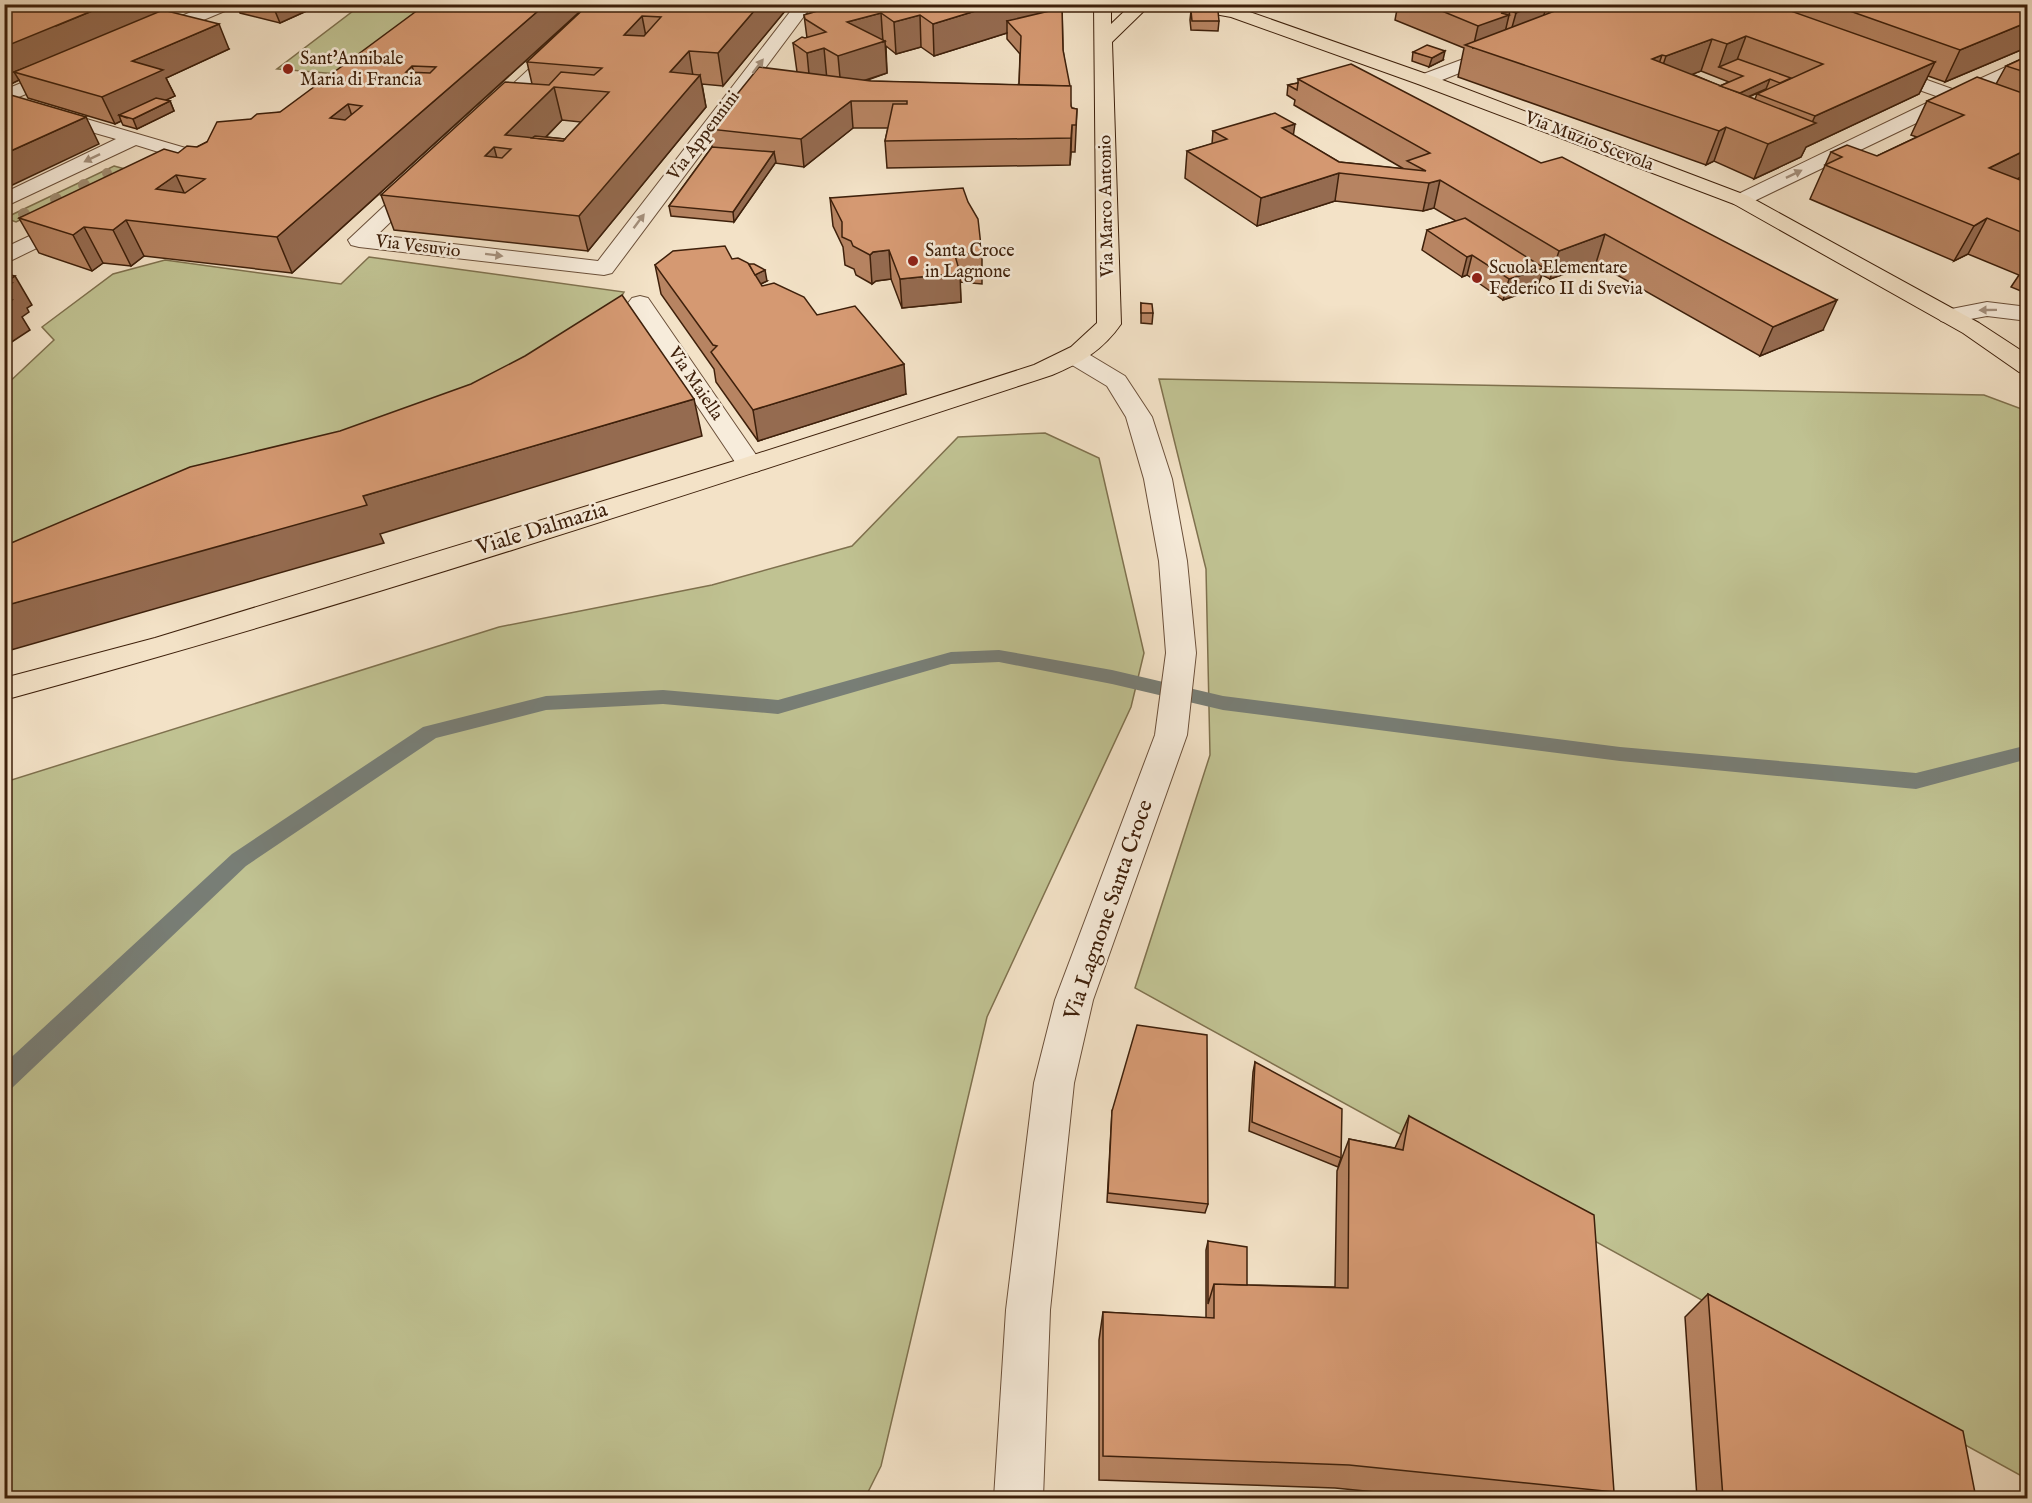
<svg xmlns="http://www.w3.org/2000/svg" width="2032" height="1503" font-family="'IM FELL English',serif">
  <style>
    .green { fill: #c0c292; stroke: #7f714e; stroke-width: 1.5 }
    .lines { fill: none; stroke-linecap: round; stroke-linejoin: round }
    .stream { fill: #787e76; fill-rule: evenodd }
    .minor-casing { stroke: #6b503a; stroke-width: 2 }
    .major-casing { stroke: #3e200b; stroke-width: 2 }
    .minor { fill: #f7ecdb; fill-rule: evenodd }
    .major { fill: #f3e2c7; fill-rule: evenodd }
    .tree { fill: #a18d72 }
    .wall { fill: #b78462; stroke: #3e200b; stroke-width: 1.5; fill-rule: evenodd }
    .shaded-wall { fill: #956b50; stroke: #3e200b; stroke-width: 1.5 }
    .building { fill: #d59972; stroke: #3e200b; stroke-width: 1.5; fill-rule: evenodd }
    .oneway { fill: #a4907d }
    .poi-dot { fill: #8f2418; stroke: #f7ecdb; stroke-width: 2 }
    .labels { text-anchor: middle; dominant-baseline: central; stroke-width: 5; stroke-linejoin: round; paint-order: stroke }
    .far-poi-label { font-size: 18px; fill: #3e200b; stroke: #f7ecdb; text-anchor: start }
    .far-street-label { font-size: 18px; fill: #3e200b; stroke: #f7ecdb }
    .street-label { font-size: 22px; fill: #3e200b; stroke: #f7ecdb }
  </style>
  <rect width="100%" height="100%" fill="#f3e2c7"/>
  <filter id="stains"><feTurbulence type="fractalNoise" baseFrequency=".00333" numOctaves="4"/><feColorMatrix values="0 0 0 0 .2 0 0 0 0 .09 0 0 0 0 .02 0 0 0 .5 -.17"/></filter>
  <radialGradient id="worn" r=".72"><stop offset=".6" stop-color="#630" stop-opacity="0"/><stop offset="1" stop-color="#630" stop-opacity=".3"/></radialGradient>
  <g class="green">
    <path d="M 361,5 L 447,5 L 362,76 L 277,69 Z"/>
    <path d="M 114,166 L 125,169 L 16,222 L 5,218 Z"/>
    <path d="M 369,257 L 624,292 L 616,306 L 632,328 L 5,590 L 5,386 L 54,340 L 42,327 L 113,274 L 165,260 L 341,284 Z"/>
    <path d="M 1159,379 L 1984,395 L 2027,411 L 2027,1479 L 1135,988 L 1210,755 L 1206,569 Z"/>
    <path d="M 1045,433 L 1099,458 L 1144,653 L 1131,707 L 987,1017 L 881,1466 L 865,1498 L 5,1498 L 5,782 L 499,627 L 712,585 L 852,546 L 958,437 Z"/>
  </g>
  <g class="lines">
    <path class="stream" d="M 999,650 L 1112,670 L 1223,696 L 1620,747 L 1916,773 L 2028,745 L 2028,759 L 1916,789 L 1620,761 L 1223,710 L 1112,684 L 999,662 L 951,664 L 778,714 L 663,704 L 546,710 L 436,738 L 246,866 L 12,1088 L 4,1090 L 4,1064 L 232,854 L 423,727 L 546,696 L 663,690 L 778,700 L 951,652 Z"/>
    <defs>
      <g id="minor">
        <path d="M 210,4 L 234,4 L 232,8 L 158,39 L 146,39 L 143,35 L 146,31 Z"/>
        <path d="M 599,4 L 617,4 L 499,118 L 485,118 L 482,114 L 485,110 Z"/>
        <path d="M 796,4 L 813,4 L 612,273 L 604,275 L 359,247 L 351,245 L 348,240 L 413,179 L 420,177 L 427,179 L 430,183 L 427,187 L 377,235 L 598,261 Z"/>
        <path d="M 1501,45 L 1507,46 L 1510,50 L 1507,54 L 1432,84 L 1418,84 L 1416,80 L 1418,76 Z"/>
        <path d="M 2028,57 L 2028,69 L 1972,96 L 2028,116 L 2028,129 L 1956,104 L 1748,204 L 1741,206 L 1734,204 L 1730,200 L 1734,196 L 1939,97 L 1874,74 L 1872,70 L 1874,66 L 1888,66 L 1955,90 Z"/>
        <path d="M 63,66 L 70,68 L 72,72 L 70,76 L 4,103 L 4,90 Z"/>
        <path d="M 49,108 L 206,154 L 209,158 L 206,162 L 184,173 L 177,175 L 170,173 L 167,169 L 170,165 L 181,159 L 136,145 L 4,207 L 4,193 L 116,139 L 42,118 L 39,114 L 42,110 Z"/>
        <path d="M 72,216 L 80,217 L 83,222 L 80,227 L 4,264 L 4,248 Z"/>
        <path d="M 640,296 L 648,298 L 763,465 L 759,471 L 750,473 L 741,471 L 737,465 L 628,303 L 632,298 Z"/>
        <path d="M 1987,302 L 2028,307 L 2028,321 L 1987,316 L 1949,323 L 1941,321 L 1937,316 L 1941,311 Z"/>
        <path d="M 1076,350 L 1085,352 L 1125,376 L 1152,417 L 1172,479 L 1187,561 L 1196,653 L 1187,735 L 1093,1000 L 1074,1083 L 1050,1310 L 1043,1498 L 994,1498 L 1006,1310 L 1034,1083 L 1055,1000 L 1155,735 L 1166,653 L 1159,561 L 1144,479 L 1126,417 L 1107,386 L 1067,362 L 1064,357 L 1067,352 Z"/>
      </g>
      <g id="major">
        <path d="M 1094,4 L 1111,4 L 1111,24 L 1132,4 L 1146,4 L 1148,7 L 1112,42 L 1121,324 C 1103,350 1081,363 1052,375 C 705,489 357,604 4,700 L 4,678 L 155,638 L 741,459 L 1034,365 L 1071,347 L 1097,323 Z"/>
        <path d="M 1180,4 L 1217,4 L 1241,9 L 1432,76 L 1748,196 L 1979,323 L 2028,355 L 2028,374 L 2019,372 L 1963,333 L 1734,204 L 1418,84 L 1231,17 L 1182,8 Z"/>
      </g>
    </defs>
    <use href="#minor" class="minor-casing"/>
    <use href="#major" class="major-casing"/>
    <use href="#minor" class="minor"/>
    <use href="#major" class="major"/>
  </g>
  <g class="tree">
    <circle cx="107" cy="173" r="5"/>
    <circle cx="84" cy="185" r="6"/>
    <circle cx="56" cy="199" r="6"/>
    <circle cx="24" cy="214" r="6"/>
  </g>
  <g class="wall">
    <path d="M 4,4 L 187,4 L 171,12 L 229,49 L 166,78 L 175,96 L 166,100 L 170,101 L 174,111 L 137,129 L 123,125 L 121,121 L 115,124 L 28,98 L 19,80 L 5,87 Z"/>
    <path d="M 236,4 L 322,4 L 280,23 L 240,13 Z"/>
    <path d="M 588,4 L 292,273 L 144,256 L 131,266 L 103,263 L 92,271 L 39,253 L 19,218 L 178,153 L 197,147 L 251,119 L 280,112 Z"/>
    <path d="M 589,4 L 790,5 L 723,86 L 702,84 L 706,107 L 588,251 L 394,230 L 381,195 L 532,84 L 527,62 ZM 562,120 L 581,122 L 565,139 L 546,137 Z"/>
    <path d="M 831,4 L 1062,4 L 1063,50 L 1071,106 L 1072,108 L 1077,109 L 1075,152 L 1071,152 L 1070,165 L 887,168 L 885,141 L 888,128 L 853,128 L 804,167 L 775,163 L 734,222 L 671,216 L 669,206 L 712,147 L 709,129 L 797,72 L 793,43 L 807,38 L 804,15 L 831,7 ZM 1007,33 L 1007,39 L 1020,54 L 1019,85 L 865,81 L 887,73 L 886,46 L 896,54 L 921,47 L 934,56 Z"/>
    <path d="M 1398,4 L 2028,4 L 2028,47 L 1945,82 L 1928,76 L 1919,94 L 1806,147 L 1801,157 L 1754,179 L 1714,161 L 1706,165 L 1458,77 L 1464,48 L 1395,20 ZM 1701,71 L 1729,82 L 1720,86 L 1692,74 ZM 1766,89 L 1757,94 L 1755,99 L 1749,97 Z"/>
    <path d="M 1191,11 L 1219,21 L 1218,31 L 1191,30 L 1190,20 Z"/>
    <path d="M 1413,52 L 1443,60 L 1429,67 L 1412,61 Z"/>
    <path d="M 2028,56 L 2028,180 L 2021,177 L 2017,179 L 2028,183 L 2028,294 L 2011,287 L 2019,275 L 1968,254 L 1954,261 L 1810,199 L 1831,152 L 1877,156 L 1917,137 L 1911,135 L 1927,101 L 1996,84 L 2006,66 Z"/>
    <path d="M 1298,79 L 1823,330 L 1760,356 L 1596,263 L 1550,279 L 1542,275 L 1537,288 L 1503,300 L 1467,275 L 1462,277 L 1422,250 L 1427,230 L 1456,221 L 1434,208 L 1423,211 L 1335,201 L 1257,226 L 1185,178 L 1187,151 L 1212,144 L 1213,131 L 1293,135 L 1339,162 L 1404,169 L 1294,105 L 1295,100 L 1287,95 L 1288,85 L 1298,83 Z"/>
    <path d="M 830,198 L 982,255 L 982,284 L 960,282 L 961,302 L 902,308 L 891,279 L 876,281 L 872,284 L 856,275 L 854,269 L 845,265 L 843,247 L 833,226 Z"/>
    <path d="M 655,265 L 767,281 L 761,284 L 762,286 L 817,315 L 906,394 L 758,441 L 716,382 L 714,369 L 661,294 Z"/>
    <path d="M 1141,303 L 1153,313 L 1152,324 L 1141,323 Z"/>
    <path d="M 1255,1062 L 1341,1158 L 1338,1167 L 1249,1131 L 1253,1072 Z"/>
    <path d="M 1112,1111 L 1208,1204 L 1205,1213 L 1107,1202 Z"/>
    <path d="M 1409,1116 L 1614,1492 L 1607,1498 L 1436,1498 L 1335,1488 L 1099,1480 L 1099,1340 L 1103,1312 L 1206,1318 L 1206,1250 L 1208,1241 L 1247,1285 L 1335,1287 L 1337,1171 L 1349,1139 L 1395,1148 Z"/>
    <path d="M 1708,1294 L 1976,1498 L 1697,1498 L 1685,1317 Z"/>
  </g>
  <g class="shaded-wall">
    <path d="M 22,4 L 45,4 L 56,26 L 109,4 L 187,4 L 141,24 L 14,72 L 19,80 L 5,87 L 4,47 Z"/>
    <path d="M 276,4 L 322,4 L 280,23 L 273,6 Z"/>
    <path d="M 546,4 L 588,4 L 292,273 L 277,237 Z"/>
    <path d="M 677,4 L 692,4 L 695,21 L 676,6 Z"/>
    <path d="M 760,4 L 790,5 L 723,86 L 718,53 Z"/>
    <path d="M 998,4 L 1062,4 L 1061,16 L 1007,21 L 1007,33 L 934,56 L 933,24 Z"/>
    <path d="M 1528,4 L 1547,4 L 1542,22 L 1509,38 L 1516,13 Z"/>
    <path d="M 1551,4 L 1567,4 L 1564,19 L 1546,24 Z"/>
    <path d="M 1510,11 L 1503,41 L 1473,48 L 1478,26 L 1501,13 Z"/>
    <path d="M 881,13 L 883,42 L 885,41 L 887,73 L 841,88 L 838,56 L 847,22 Z"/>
    <path d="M 920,15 L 921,47 L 896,54 L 894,22 Z"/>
    <path d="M 642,16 L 648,47 L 624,35 Z"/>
    <path d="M 2028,22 L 2028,47 L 1945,82 L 1960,50 Z"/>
    <path d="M 219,24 L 229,49 L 166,78 L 175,96 L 127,118 L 119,115 L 121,121 L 115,124 L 102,97 L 132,61 Z"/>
    <path d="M 1746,36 L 1734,68 L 1719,67 L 1727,44 Z"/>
    <path d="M 1712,39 L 1701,71 L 1655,89 L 1666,56 Z"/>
    <path d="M 824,48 L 827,80 L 810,85 L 807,53 Z"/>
    <path d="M 689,51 L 694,82 L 700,75 L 706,107 L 588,251 L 579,216 L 670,72 Z"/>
    <path d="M 1445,51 L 1443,60 L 1429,67 L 1432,58 Z"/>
    <path d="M 1662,55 L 1651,87 L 1652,59 Z"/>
    <path d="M 1935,62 L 1919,94 L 1806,147 L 1801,157 L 1754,179 L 1768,144 L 1811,125 L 1815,116 Z"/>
    <path d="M 412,66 L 422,99 L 406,72 Z"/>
    <path d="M 1770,79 L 1766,89 L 1736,102 L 1740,93 Z"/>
    <path d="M 554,87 L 562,120 L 535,148 L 511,149 L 505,135 Z"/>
    <path d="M 170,101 L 174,111 L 137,129 L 133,119 Z"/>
    <path d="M 851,101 L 853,128 L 804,167 L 801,139 Z"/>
    <path d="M 348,104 L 359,138 L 330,118 Z"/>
    <path d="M 86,117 L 99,144 L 4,189 L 4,154 Z"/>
    <path d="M 1295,124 L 1291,151 L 1282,128 Z"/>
    <path d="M 1072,125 L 1071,152 L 1070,165 L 1071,138 Z"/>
    <path d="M 1726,127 L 1714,161 L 1706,165 L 1719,131 Z"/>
    <path d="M 494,147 L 503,181 L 485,156 Z"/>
    <path d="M 2028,149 L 2028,165 L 2021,177 L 1971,203 L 1989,168 Z"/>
    <path d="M 774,152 L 776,162 L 734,222 L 733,212 Z"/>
    <path d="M 1339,173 L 1335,201 L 1257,226 L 1261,198 Z"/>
    <path d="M 176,175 L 192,210 L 156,189 Z"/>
    <path d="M 1440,180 L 1434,208 L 1423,211 L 1429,183 Z"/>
    <path d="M 1987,218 L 1968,254 L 1954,261 L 1974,226 Z"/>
    <path d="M 126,220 L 144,256 L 131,266 L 113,230 Z"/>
    <path d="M 84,227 L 103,263 L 92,271 L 73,235 Z"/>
    <path d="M 1605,234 L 1596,263 L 1550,279 L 1559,251 Z"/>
    <path d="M 889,250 L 891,279 L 876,281 L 872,284 L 870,255 L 873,252 Z"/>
    <path d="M 1472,255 L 1467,275 L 1462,277 L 1467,257 Z"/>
    <path d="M 1544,268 L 1537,288 L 1503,300 L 1509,279 Z"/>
    <path d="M 765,270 L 767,281 L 748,290 L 746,279 Z"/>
    <path d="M 960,273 L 961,302 L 902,308 L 900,279 Z"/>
    <path d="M 15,276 L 32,305 L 27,308 L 29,312 L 22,317 L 30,330 L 4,347 L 4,288 L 6,282 Z"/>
    <path d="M 1837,300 L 1823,330 L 1760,356 L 1773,327 Z"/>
    <path d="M 904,364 L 906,394 L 758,441 L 753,410 Z"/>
    <path d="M 694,399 L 702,436 L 380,534 L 384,543 L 4,652 L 4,606 L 363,496 Z"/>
  </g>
  <g class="building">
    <path d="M 4,4 L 24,4 L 40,10 L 55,5 L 52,4 L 109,4 L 4,47 Z"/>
    <path d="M 426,4 L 546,4 L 277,237 L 126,220 L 113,230 L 84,227 L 73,235 L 19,218 L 164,149 L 178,153 L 187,146 L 197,147 L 207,142 L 217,122 L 251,119 L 257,114 L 280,112 ZM 412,66 L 436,67 L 430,73 L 406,72 ZM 348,104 L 362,106 L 345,120 L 330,118 ZM 176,175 L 205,179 L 185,193 L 156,189 Z"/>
    <path d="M 589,4 L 677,4 L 676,6 L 712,8 L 716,4 L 760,4 L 718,53 L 689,51 L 670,72 L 700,75 L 579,216 L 381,195 L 505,82 L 549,85 L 561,72 L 594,75 L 602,68 L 527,62 ZM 642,16 L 661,17 L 644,36 L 624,35 ZM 554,87 L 609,92 L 563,141 L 505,135 ZM 494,147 L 511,149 L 502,158 L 485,156 Z"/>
    <path d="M 841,4 L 998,4 L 933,24 L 920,15 L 894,22 L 881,13 L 847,22 L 885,41 L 838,56 L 824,48 L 807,53 L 793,43 L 802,37 L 805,38 L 826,32 L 805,19 L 804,15 Z"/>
    <path d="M 1425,4 L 1528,4 L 1534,6 L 1516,13 L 1510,11 L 1501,13 L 1509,15 L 1478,26 Z"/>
    <path d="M 1573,4 L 1771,4 L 1935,62 L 1815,116 L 1757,94 L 1823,64 L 1746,36 L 1727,44 L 1712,39 L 1666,56 L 1662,55 L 1652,59 L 1816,123 L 1768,144 L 1726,127 L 1719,131 L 1465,45 Z"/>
    <path d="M 1830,4 L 1904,4 L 1912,7 L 1918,4 L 1930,4 L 1934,6 L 1938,4 L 2028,4 L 2028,22 L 1960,50 Z"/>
    <path d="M 1062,8 L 1063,50 L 1070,86 L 1019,85 L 1021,36 L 1007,21 Z"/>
    <path d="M 163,10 L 219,24 L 132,61 L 163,70 L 102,97 L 14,72 Z"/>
    <path d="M 1191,11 L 1218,11 L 1219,21 L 1192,21 Z"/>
    <path d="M 1427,45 L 1445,51 L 1432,58 L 1413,52 Z"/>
    <path d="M 2028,56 L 2028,73 L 2006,66 Z"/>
    <path d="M 1738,59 L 1791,78 L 1780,83 L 1770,79 L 1740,93 L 1720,86 L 1743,76 L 1719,67 Z"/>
    <path d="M 1351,64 L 1541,163 L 1562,157 L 1837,300 L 1773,327 L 1605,234 L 1559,251 L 1440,180 L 1429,183 L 1339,173 L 1261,198 L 1187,151 L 1227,139 L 1213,131 L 1275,113 L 1295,124 L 1282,128 L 1339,162 L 1426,171 L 1407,161 L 1430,153 L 1298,79 Z"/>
    <path d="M 759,67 L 871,81 L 1071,86 L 1071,106 L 1072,108 L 1077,109 L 1076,125 L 1072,125 L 1071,138 L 885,141 L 893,104 L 907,104 L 907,101 L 851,101 L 801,139 L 709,129 Z"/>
    <path d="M 1977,77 L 2028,95 L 2028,149 L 1989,168 L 2028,183 L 2028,235 L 1987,218 L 1974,226 L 1825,165 L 1842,157 L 1831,152 L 1847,145 L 1877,156 L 1964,115 L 1927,101 Z"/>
    <path d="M 1298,83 L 1297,90 L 1288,85 Z"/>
    <path d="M 4,93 L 86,117 L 4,154 Z"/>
    <path d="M 156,98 L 170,101 L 133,119 L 119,115 Z"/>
    <path d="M 535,136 L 565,139 L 563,141 L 532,138 Z"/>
    <path d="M 712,147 L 774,152 L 733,212 L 669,206 Z"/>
    <path d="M 963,188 L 968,202 L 978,219 L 982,255 L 954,252 L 960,273 L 900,279 L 889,250 L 873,252 L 870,255 L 853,246 L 851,241 L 842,237 L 842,222 L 830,198 Z"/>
    <path d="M 1465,218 L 1544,268 L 1509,279 L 1472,255 L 1467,257 L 1427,230 Z"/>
    <path d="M 725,246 L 732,259 L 738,258 L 748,263 L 762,286 L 774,283 L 804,297 L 817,315 L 855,306 L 904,364 L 753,410 L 711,352 L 717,346 L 713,345 L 655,265 L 673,251 Z"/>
    <path d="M 749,264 L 754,264 L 765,270 L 755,275 Z"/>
    <path d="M 4,274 L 15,276 L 6,282 L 12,283 L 4,288 Z"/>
    <path d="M 622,295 L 694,399 L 363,496 L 367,505 L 4,606 L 4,546 L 190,467 L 340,431 L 471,384 L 525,356 Z"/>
    <path d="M 4,299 L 12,300 L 4,306 Z"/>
    <path d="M 1141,303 L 1152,304 L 1153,313 L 1141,313 Z"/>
    <path d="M 1137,1025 L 1207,1035 L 1208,1204 L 1108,1193 L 1112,1111 Z"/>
    <path d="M 1255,1062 L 1342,1109 L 1341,1158 L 1252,1122 Z"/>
    <path d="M 1409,1116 L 1594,1215 L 1614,1492 L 1349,1465 L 1103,1456 L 1103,1312 L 1214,1318 L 1214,1284 L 1348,1288 L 1349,1139 L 1403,1150 Z"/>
    <path d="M 1208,1241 L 1247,1247 L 1247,1285 L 1214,1284 L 1208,1304 Z"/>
    <path d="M 1708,1294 L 1963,1431 L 1976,1498 L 1723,1498 Z"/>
  </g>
  <defs><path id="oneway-solid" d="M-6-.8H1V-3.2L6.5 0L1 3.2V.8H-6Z" transform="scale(1.5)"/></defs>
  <g class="oneway">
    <use href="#oneway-solid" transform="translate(758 66) rotate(-53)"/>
    <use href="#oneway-solid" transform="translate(92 158) rotate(154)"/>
    <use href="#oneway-solid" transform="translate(1794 174) rotate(-26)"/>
    <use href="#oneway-solid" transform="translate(639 221) rotate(-53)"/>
    <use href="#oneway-solid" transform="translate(494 255) rotate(7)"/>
    <use href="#oneway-solid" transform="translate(1988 310) rotate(179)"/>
  </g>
  <g class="poi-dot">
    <circle cx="288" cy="69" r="6"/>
    <circle cx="913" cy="261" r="6"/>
    <circle cx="1477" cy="278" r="6"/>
  </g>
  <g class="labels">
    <g class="far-poi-label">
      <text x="300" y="59">Sant'Annibale<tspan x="300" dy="21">Maria di Francia</tspan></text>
      <text x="925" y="251">Santa Croce<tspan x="925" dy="21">in Lagnone</tspan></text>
      <text x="1489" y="268">Scuola Elementare<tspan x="1489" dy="21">Federico II di Svevia</tspan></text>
    </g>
    <g class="far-street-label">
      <text transform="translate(704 136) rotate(-53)">Via Appennini</text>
      <text transform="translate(1589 142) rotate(21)">Via Muzio Scevola</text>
      <text transform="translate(1107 206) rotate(-91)">Via Marco Antonio</text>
      <text transform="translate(418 247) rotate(7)">Via Vesuvio</text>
      <text transform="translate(695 384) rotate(56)">Via Maiella</text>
    </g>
    <g class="street-label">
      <text transform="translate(542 529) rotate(-17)">Viale Dalmazia</text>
      <text transform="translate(1109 910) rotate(-71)">Via Lagnone Santa Croce</text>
    </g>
  </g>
  <rect width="2032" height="1503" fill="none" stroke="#f3e2c7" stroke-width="24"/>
  <rect x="6" y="6" width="2020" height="1491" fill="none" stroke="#3e200b" stroke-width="3"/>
  <rect x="12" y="12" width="2008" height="1479" fill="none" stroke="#3e200b" stroke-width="1.5"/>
  <rect width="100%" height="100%" filter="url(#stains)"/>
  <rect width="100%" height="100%" fill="url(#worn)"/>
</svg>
